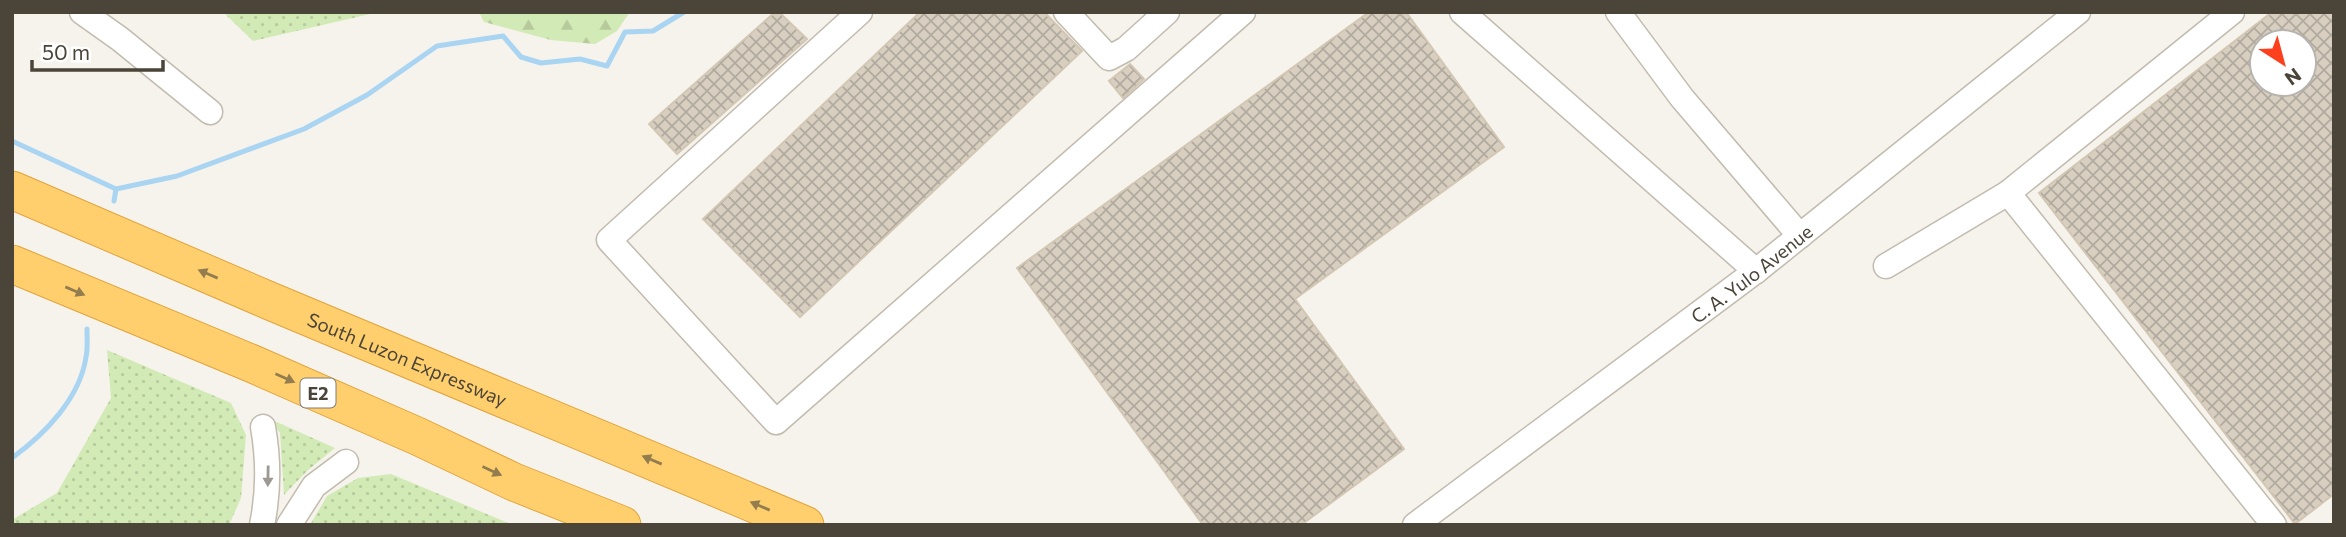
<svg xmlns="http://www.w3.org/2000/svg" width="2346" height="537" font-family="Commissioner,sans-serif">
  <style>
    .grass { fill: url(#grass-dots) }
    .forest { fill: url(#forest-firs) }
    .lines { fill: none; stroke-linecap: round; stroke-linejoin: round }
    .stream { stroke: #a9d4f2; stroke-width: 5 }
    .building { fill: url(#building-cross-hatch); stroke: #d3c7b4; stroke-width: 2; fill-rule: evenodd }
    .minor-casing { stroke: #c2bbae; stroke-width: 27 }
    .highway-casing { stroke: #e0a43c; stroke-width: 39 }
    .minor { stroke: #fff; stroke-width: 24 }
    .highway { stroke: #ffcf6e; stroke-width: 37 }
    .oneway { fill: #937c4e }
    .oneway2 { fill: #9c9892 }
    .labels { text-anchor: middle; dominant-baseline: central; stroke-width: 7; stroke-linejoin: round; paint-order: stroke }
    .shield { fill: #fff; stroke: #817c74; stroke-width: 2 }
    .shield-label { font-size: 18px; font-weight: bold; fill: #4b4439 }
    .street-label { font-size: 19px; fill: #4b4439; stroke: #fff }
  </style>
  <defs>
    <pattern id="grass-dots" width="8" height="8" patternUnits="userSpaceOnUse" patternTransform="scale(1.75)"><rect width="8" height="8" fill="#d2eab5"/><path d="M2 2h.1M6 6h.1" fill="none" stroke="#b6ca9c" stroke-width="1.8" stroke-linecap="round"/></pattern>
    <pattern id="forest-firs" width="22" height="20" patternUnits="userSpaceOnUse" patternTransform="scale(1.75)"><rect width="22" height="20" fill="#d2eab5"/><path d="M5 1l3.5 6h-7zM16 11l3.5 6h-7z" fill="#b6ca9c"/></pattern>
    <pattern id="building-cross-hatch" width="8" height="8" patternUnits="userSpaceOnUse" patternTransform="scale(1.75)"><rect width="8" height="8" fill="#d8cfc1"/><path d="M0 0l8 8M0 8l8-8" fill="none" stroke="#b1aa9e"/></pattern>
  </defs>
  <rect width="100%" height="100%" fill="#f6f3ec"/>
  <g class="grass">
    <path d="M 223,12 L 379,12 L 253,41 Z"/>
    <path d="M 107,350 L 231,403 L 246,435 L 241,498 L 229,525 L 12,525 L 12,520 L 57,493 L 111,398 Z"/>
    <path d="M 270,419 L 335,448 L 307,471 L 284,495 L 280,433 Z"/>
    <path d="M 391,474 L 513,525 L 310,525 L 327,496 L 358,478 Z"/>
  </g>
  <path class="forest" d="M 479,12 L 630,12 L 617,31 L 595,44 L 551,40 L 484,22 Z"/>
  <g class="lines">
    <g class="stream">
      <path d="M 12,141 L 116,189 L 114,201"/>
      <path d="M 116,189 L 177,176 L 304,129 L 367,95 L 437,46 L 503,36 L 521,57 L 541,63 L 580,59 L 607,66 L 625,32 L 653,31 L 684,12"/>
      <path d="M 12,458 C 45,434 80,398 86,357 C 88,348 87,338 87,329"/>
    </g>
  </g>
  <g class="building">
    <path d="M 775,12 L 779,12 L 807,39 L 677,154 L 649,124 Z"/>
    <path d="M 920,12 L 1044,12 L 1082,51 L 800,317 L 703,219 Z"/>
    <path d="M 1369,12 L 1406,12 L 1504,147 L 1295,299 L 1404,449 L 1301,525 L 1203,525 L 1017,268 Z"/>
    <path d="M 2272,12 L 2334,12 L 2334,494 L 2295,524 L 2039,193 ZM 2262,42 L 2304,42 L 2304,84 L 2262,84 Z"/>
    <path d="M 1130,64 L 1144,79 L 1123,98 L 1109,81 Z"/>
  </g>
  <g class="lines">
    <defs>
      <g id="minor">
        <path d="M 82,12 L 120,39 L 210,112"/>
        <path d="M 860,12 L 609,240 L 776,422 L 1243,12"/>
        <path d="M 1066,12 L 1109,58 L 1126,49 L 1167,12"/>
        <path d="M 1462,12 L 1756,271"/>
        <path d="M 1618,12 L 1682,98 L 1800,236"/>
        <path d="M 2008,193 L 2274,525"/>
        <path d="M 1886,266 L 2008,193 L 2232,12"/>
        <path d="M 262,525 C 269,491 269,461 263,427"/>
        <path d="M 289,525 L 314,486 L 346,462"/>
        <path id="s1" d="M 1415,525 L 1756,271 L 2078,12"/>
      </g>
      <g id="highway">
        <path id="s2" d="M 12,190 L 270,301 L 805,525"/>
        <path d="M 12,264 L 253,364 L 417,436 L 514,482 L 622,525"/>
      </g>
    </defs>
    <use href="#minor" class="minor-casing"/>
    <use href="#highway" class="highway-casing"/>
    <use href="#minor" class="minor"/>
    <use href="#highway" class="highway"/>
  </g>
  <defs><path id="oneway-solid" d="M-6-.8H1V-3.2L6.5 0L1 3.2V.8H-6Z" transform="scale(1.75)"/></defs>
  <g class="oneway">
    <use href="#oneway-solid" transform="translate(208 274) rotate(-157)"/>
    <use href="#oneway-solid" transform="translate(75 291) rotate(23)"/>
    <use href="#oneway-solid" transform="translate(285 378) rotate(24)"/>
    <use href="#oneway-solid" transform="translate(652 460) rotate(-157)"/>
    <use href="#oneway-solid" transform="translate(492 471) rotate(25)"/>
    <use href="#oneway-solid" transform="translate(760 506) rotate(-157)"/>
  </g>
  <use class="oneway2" href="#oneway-solid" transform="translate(268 476) rotate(91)"/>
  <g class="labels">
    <rect class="shield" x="300.5" y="378.5" width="35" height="29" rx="5"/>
    <g class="shield-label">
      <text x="318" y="393">E2</text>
    </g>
    <g class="street-label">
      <text stroke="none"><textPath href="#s1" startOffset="420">C. A. Yulo Avenue</textPath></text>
      <text stroke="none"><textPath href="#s2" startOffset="430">South Luzon Expressway</textPath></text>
    </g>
  </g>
  <rect width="2346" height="537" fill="none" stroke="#4b4439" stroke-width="28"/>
  <g transform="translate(2283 63) rotate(144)"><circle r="33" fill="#ffffff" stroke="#b7b4b0" stroke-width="2"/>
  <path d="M0-5L12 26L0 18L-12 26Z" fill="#fc3f1d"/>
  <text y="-10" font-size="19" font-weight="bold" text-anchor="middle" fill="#4b4439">N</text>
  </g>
  <path d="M32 60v10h131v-10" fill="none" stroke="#4b4439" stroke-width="3.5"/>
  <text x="42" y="60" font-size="21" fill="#4b4439" stroke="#ffffff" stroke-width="5" paint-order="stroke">50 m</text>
</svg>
